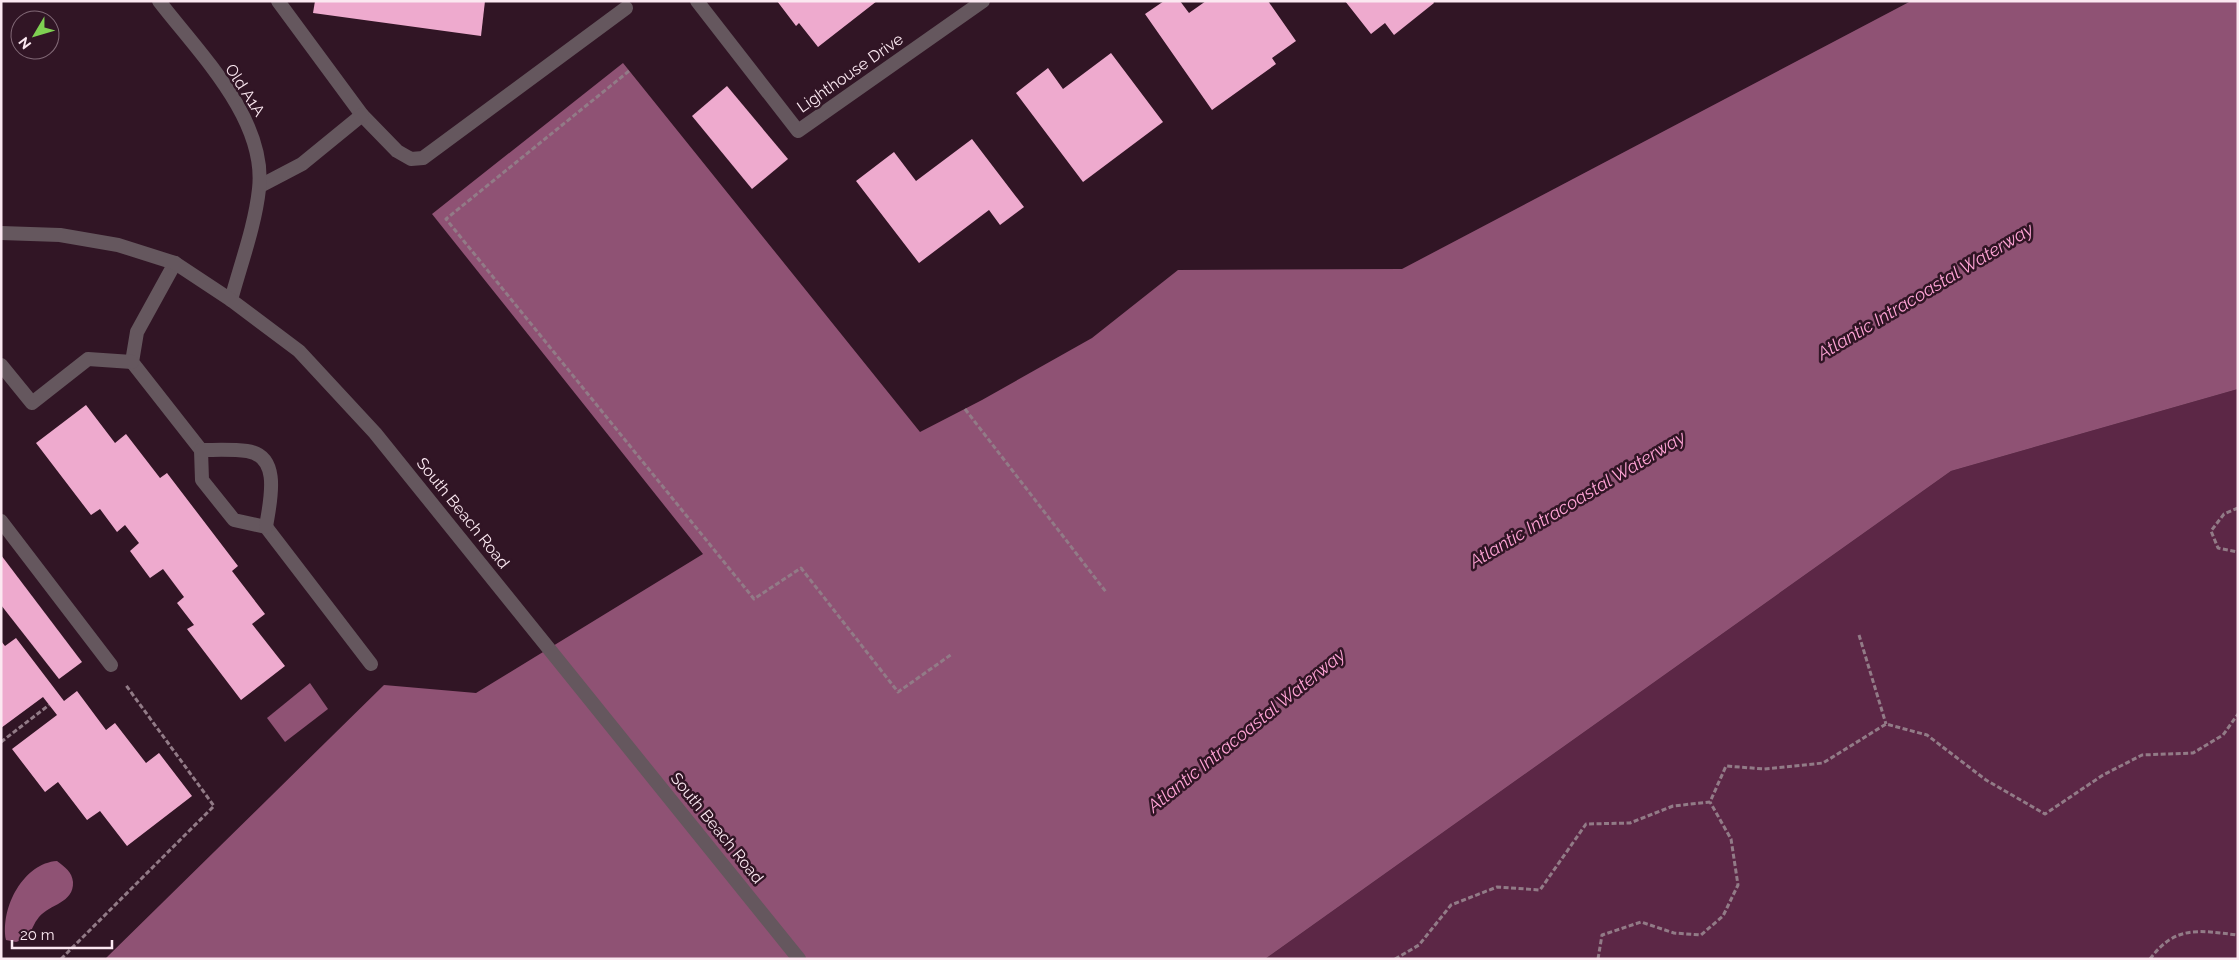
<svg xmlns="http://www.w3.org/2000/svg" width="2239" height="960" font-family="Raleway,sans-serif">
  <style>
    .green { fill: #5c2746 }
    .water { fill: #8f5274 }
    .building { fill: #eeaace }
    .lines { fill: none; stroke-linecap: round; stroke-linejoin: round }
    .path { stroke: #927b87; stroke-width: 3; stroke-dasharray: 5 2.5; stroke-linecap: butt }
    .service { stroke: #65575e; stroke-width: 14 }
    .minor { stroke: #65575e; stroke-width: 14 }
    .tertiary { stroke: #65575e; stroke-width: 14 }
    .labels { text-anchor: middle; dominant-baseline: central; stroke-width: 5; stroke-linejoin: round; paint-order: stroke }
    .street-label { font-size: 16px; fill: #fbe8f1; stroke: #311525 }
    .water-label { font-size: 18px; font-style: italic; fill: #ffa4d6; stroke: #311525 }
  </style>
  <rect width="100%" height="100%" fill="#311525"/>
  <path class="green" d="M 2238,389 L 2238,959 L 1265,959 L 1951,471 Z"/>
  <g class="water">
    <path d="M 1911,1 L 2238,1 L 2238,389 L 1951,471 L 1265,959 L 105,959 L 384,685 L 476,693 L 703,554 L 432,214 L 623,63 L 920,432 L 982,400 L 1092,338 L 1178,270 L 1402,269 Z"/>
    <path d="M 310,683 L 328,709 L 285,742 L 267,718 Z"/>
    <path d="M 57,861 C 65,867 72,872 73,882 C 74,903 50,904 39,917 C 34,923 31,931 28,938 L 16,942 L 6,940 C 0,907 24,863 57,861 Z"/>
  </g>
  <g class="building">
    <path d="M 315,1 L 485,1 L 481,36 L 313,13 Z"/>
    <path d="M 777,1 L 877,1 L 818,47 L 799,23 L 796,26 Z"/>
    <path d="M 1164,1 L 1180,1 L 1189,13 L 1206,1 L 1268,1 L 1296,41 L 1272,58 L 1276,64 L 1212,110 L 1145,14 Z"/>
    <path d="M 1345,1 L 1433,1 L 1434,3 L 1394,35 L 1385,23 L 1371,34 Z"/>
    <path d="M 1111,53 L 1163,122 L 1083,182 L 1016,93 L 1048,68 L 1063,89 Z"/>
    <path d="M 727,86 L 788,159 L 752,189 L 692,116 Z"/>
    <path d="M 972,139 L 1024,207 L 1000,225 L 989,210 L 919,263 L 856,181 L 894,152 L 916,181 Z"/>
    <path d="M 86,405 L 115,443 L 126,434 L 160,478 L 167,473 L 238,566 L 232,571 L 265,614 L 252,624 L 285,666 L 241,700 L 187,629 L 194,625 L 177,603 L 184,597 L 163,569 L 150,578 L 130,551 L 139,543 L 125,525 L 117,532 L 100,509 L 91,515 L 36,443 Z"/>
    <path d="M 1,555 L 82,662 L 59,679 L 1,605 Z"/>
    <path d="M 16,638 L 64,701 L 77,691 L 106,730 L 115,723 L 146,763 L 159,753 L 192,796 L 127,846 L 100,811 L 87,820 L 58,782 L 45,792 L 12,749 L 57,715 L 43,697 L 1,728 L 1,641 L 5,646 Z"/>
  </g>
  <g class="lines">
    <g class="path">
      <path d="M 629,71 L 446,219 L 754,599 L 801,568 L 898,692 L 952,654"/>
      <path d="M 965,409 L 1106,592"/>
      <path d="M 2238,508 L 2224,514 L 2211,531 L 2218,548 L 2238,552"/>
      <path d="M 1859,635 L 1886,724"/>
      <path d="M 1,742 L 49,705"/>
      <path d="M 61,959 L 214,806 L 125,684"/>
      <path d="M 1395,959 L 1419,945 L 1451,905 L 1497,887 L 1540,890 L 1586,824 L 1630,823 L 1673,806 L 1710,802 L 1726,766 L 1764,769 L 1823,763 L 1886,724 L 1927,735 L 1986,780 L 2045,814 L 2103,775 L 2142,755 L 2193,753 L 2223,735 L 2238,714"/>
      <path d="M 1598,959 L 1602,935 L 1641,922 L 1674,933 L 1701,935 L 1723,916 L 1738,885 L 1731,839 L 1710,802"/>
      <path d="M 2150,959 C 2176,924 2200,931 2238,935"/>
    </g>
    <g class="service">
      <path d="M 278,1 L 362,115 L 397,151 L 411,159 L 423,158 L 626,8"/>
      <path d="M 260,186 L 302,164 L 362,115"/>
      <path d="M 175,263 L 137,332 L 132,362 L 201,450 L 202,480 L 234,520 L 266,527 L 371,664"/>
      <path d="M 1,365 L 32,403 L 88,359 L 132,362"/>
      <path d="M 201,450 C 216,450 232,449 247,451 C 283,456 269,505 266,527"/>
      <path d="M 1,521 L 111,665"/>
    </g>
    <g class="minor">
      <path d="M 159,1 C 198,52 267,119 259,189 C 255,226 241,263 231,300"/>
      <path d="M 697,1 L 798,131 L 983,1"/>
    </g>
    <path class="tertiary" d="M 1,233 L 60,235 L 118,245 L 175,263 L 231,300 L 299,351 L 375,433 L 799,959"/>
  </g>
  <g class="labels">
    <g class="street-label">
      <text transform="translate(850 73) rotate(-35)">Lighthouse Drive</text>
      <text transform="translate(245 90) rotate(57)">Old A1A</text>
      <text transform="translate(463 513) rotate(51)">South Beach Road</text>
      <text transform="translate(717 828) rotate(51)">South Beach Road</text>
    </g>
    <g class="water-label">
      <text transform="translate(1925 291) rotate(-31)">Atlantic Intracoastal Waterway</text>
      <text transform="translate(1577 499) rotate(-31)">Atlantic Intracoastal Waterway</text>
      <text transform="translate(1246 730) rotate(-39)">Atlantic Intracoastal Waterway</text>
    </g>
  </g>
  <rect width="2239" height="960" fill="none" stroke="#fbe8f1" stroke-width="5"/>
  <g transform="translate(35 35) rotate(232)"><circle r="24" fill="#311525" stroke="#826977"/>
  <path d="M0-4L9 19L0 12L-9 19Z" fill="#7fd052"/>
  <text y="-8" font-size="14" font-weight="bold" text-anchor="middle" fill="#fbe8f1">N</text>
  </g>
  <path d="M12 940v8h100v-8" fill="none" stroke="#fbe8f1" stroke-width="2.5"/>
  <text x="20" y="940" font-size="15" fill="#fbe8f1" stroke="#311525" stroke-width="4" paint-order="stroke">20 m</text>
</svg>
